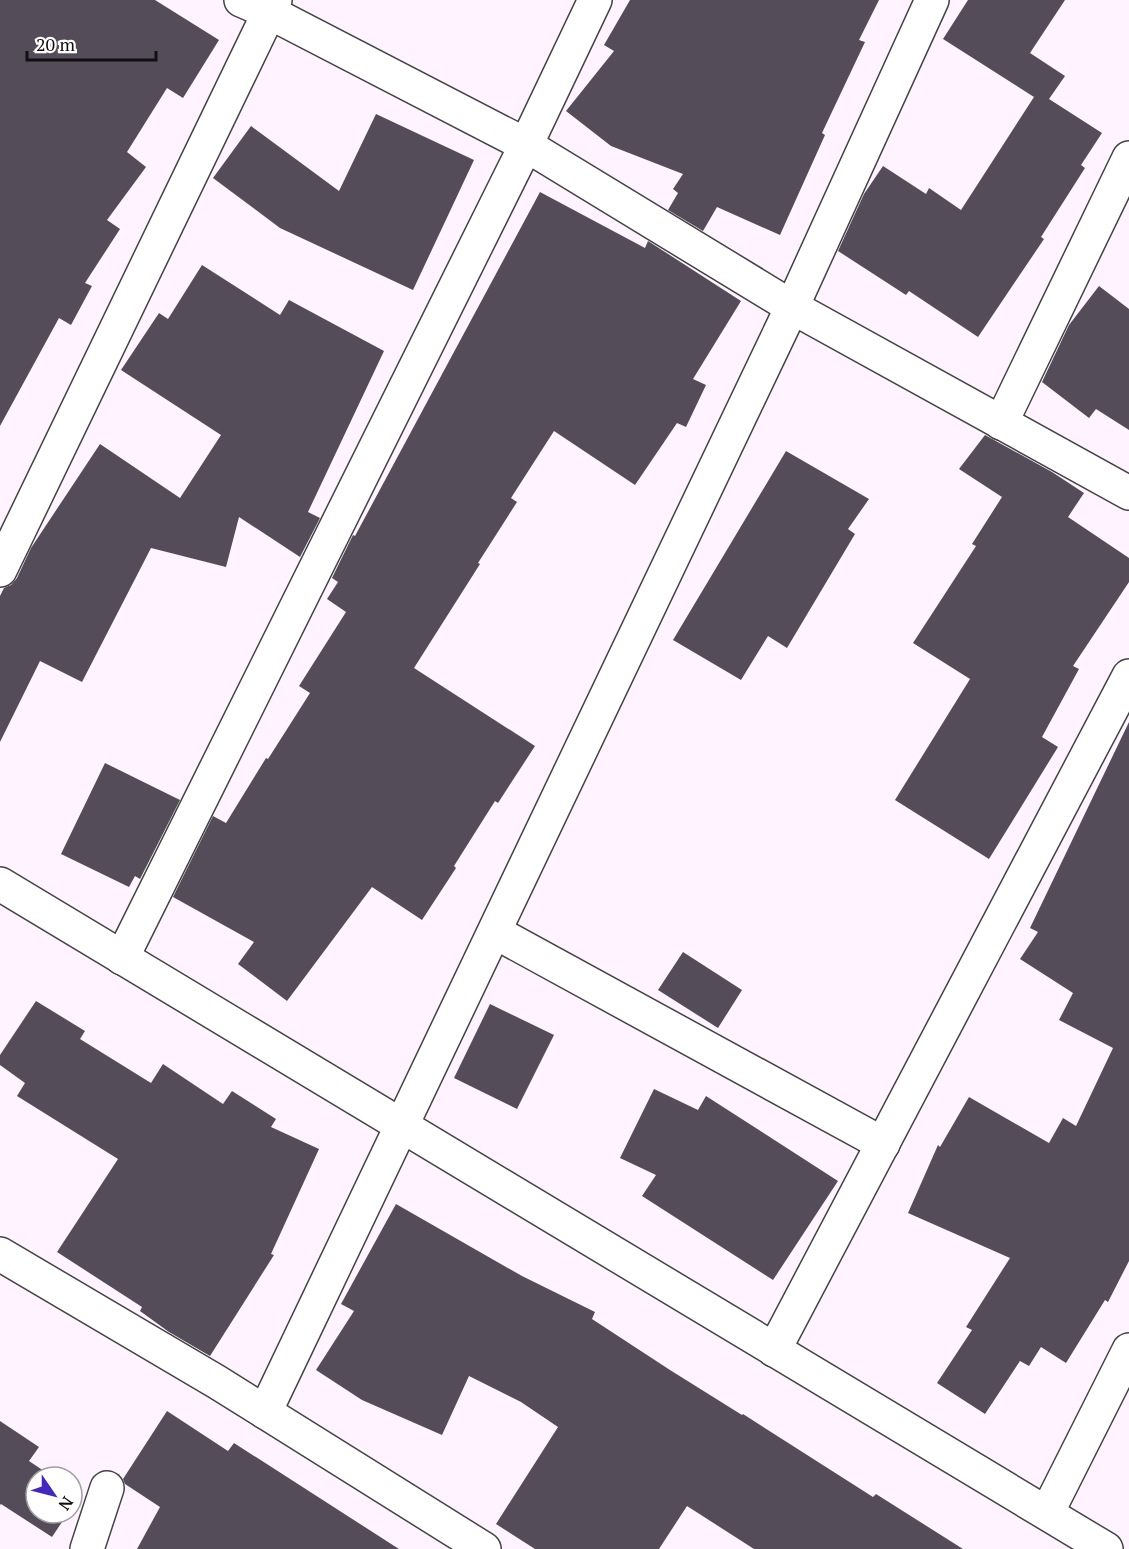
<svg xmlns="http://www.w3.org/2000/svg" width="1129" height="1549" font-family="'PT Serif',serif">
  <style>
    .building { fill: #544c58 }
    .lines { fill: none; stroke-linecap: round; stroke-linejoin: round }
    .minor-casing { stroke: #434343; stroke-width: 36 }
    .minor { stroke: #fff; stroke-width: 33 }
  </style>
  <rect width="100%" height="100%" fill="#fff3ff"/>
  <g class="building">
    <path d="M 0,0 L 155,0 L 219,40 L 183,98 L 167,88 L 127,152 L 146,167 L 107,220 L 120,229 L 85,283 L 92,286 L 71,325 L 59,318 L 0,426 Z"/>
    <path d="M 630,0 L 879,0 L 859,40 L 865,42 L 822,133 L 825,135 L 780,235 L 717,207 L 703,231 L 668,210 L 678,193 L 673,189 L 683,174 L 611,146 L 566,111 L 614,51 L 604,45 Z"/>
    <path d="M 968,0 L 1065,0 L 1030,53 L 1065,76 L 1049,99 L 1102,133 L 1081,165 L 1085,168 L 1041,237 L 1044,239 L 978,337 L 909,291 L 906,295 L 838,251 L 864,194 L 883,166 L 926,194 L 929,188 L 961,210 L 1034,97 L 943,39 Z"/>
    <path d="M 376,114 L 474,160 L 413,290 L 280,228 L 213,178 L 251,126 L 339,191 Z"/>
    <path d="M 540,192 L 645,248 L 648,241 L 741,301 L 693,379 L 706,385 L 686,427 L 677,423 L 635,485 L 554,431 L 511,498 L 517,502 L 478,563 L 480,564 L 414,668 L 535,746 L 498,803 L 495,801 L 454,866 L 456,868 L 422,920 L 372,887 L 287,1001 L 238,964 L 254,942 L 173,897 L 213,816 L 226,823 L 266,758 L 268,759 L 310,693 L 299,686 L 346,612 L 327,599 L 338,582 L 332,578 L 353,535 L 355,536 Z"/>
    <path d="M 202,265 L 280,315 L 289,300 L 384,351 L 308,512 L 320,518 L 300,557 L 239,517 L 226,567 L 151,548 L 82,682 L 40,661 L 0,742 L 0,596 L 4,588 L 11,585 L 17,578 L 31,548 L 100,444 L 180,498 L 221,435 L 121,370 L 159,313 L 168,319 Z"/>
    <path d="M 1099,286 L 1129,309 L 1129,430 L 1096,409 L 1089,418 L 1042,382 L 1069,325 Z"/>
    <path d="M 985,435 L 1052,472 L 1084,493 L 1068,517 L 1129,558 L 1129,582 L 1073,666 L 1079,669 L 1042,737 L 1058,747 L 989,859 L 895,800 L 970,679 L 913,643 L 976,546 L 972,544 L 1002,497 L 959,469 Z"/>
    <path d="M 786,451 L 869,499 L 848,529 L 855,534 L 787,648 L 768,636 L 741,680 L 673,640 Z"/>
    <path d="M 1129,722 L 1129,1261 L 1108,1302 L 1105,1300 L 1066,1363 L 1041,1347 L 1029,1366 L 1020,1361 L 985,1414 L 937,1383 L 972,1330 L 966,1327 L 1010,1258 L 908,1213 L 938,1145 L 940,1147 L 969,1097 L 1049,1143 L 1063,1118 L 1076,1126 L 1113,1048 L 1059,1020 L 1073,993 L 1020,959 L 1038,932 L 1030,928 Z"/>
    <path d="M 105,763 L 180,800 L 140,879 L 135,876 L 129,887 L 61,854 Z"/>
    <path d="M 683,952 L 742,990 L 718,1028 L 658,990 Z"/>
    <path d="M 36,1001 L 85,1031 L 80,1039 L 151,1083 L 163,1064 L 223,1104 L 232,1091 L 276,1119 L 271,1127 L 319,1149 L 271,1254 L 274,1255 L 210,1356 L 169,1332 L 140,1311 L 142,1307 L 57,1252 L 118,1159 L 17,1096 L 25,1083 L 0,1065 L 0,1055 Z"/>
    <path d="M 490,1004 L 554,1035 L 517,1109 L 454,1078 Z"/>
    <path d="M 654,1089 L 698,1110 L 706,1096 L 838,1181 L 773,1280 L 642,1196 L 656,1175 L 620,1158 Z"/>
    <path d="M 396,1204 L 522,1276 L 595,1312 L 592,1319 L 670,1370 L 742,1415 L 743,1414 L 873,1497 L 876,1494 L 963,1549 L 754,1549 L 687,1506 L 659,1549 L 535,1549 L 496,1524 L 558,1427 L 521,1402 L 469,1376 L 442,1435 L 362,1400 L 316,1370 L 354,1311 L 341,1304 Z"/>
    <path d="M 167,1411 L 228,1451 L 234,1443 L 399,1549 L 137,1549 L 160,1507 L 125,1484 L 123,1479 Z"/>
    <path d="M 0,1421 L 39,1447 L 29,1461 L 53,1477 L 36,1477 L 36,1513 L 68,1513 L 52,1537 L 1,1504 L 0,1505 Z"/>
  </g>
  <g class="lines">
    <defs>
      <g id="minor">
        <path d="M 241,0 L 269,12 L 526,145 L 792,307 L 1129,493"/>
        <path d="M 1001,423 L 1129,158"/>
        <path d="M 0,570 L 275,0"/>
        <path d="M 0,884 L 1106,1549"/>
        <path d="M 495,932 L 883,1144"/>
        <path d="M 122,958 L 526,145 L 595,0"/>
        <path d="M 0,1254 L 217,1382 L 484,1549"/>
        <path d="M 774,1350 L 1129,676"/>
        <path d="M 265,1412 L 792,307 L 932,0"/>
        <path d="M 1047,1513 L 1129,1350"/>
        <path d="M 87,1549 L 107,1488"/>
      </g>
    </defs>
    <use href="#minor" class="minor-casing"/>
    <use href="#minor" class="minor"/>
  </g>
  <g transform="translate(54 1495) rotate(125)"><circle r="28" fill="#ffffff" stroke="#9f9f9f" stroke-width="1.5"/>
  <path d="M0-4.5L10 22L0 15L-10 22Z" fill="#4228bf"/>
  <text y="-9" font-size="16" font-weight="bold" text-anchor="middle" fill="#101010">N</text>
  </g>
  <path d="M27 51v9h129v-9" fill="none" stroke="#101010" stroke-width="3"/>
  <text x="36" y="51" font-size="18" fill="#101010" stroke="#ffffff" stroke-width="4.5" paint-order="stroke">20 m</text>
</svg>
